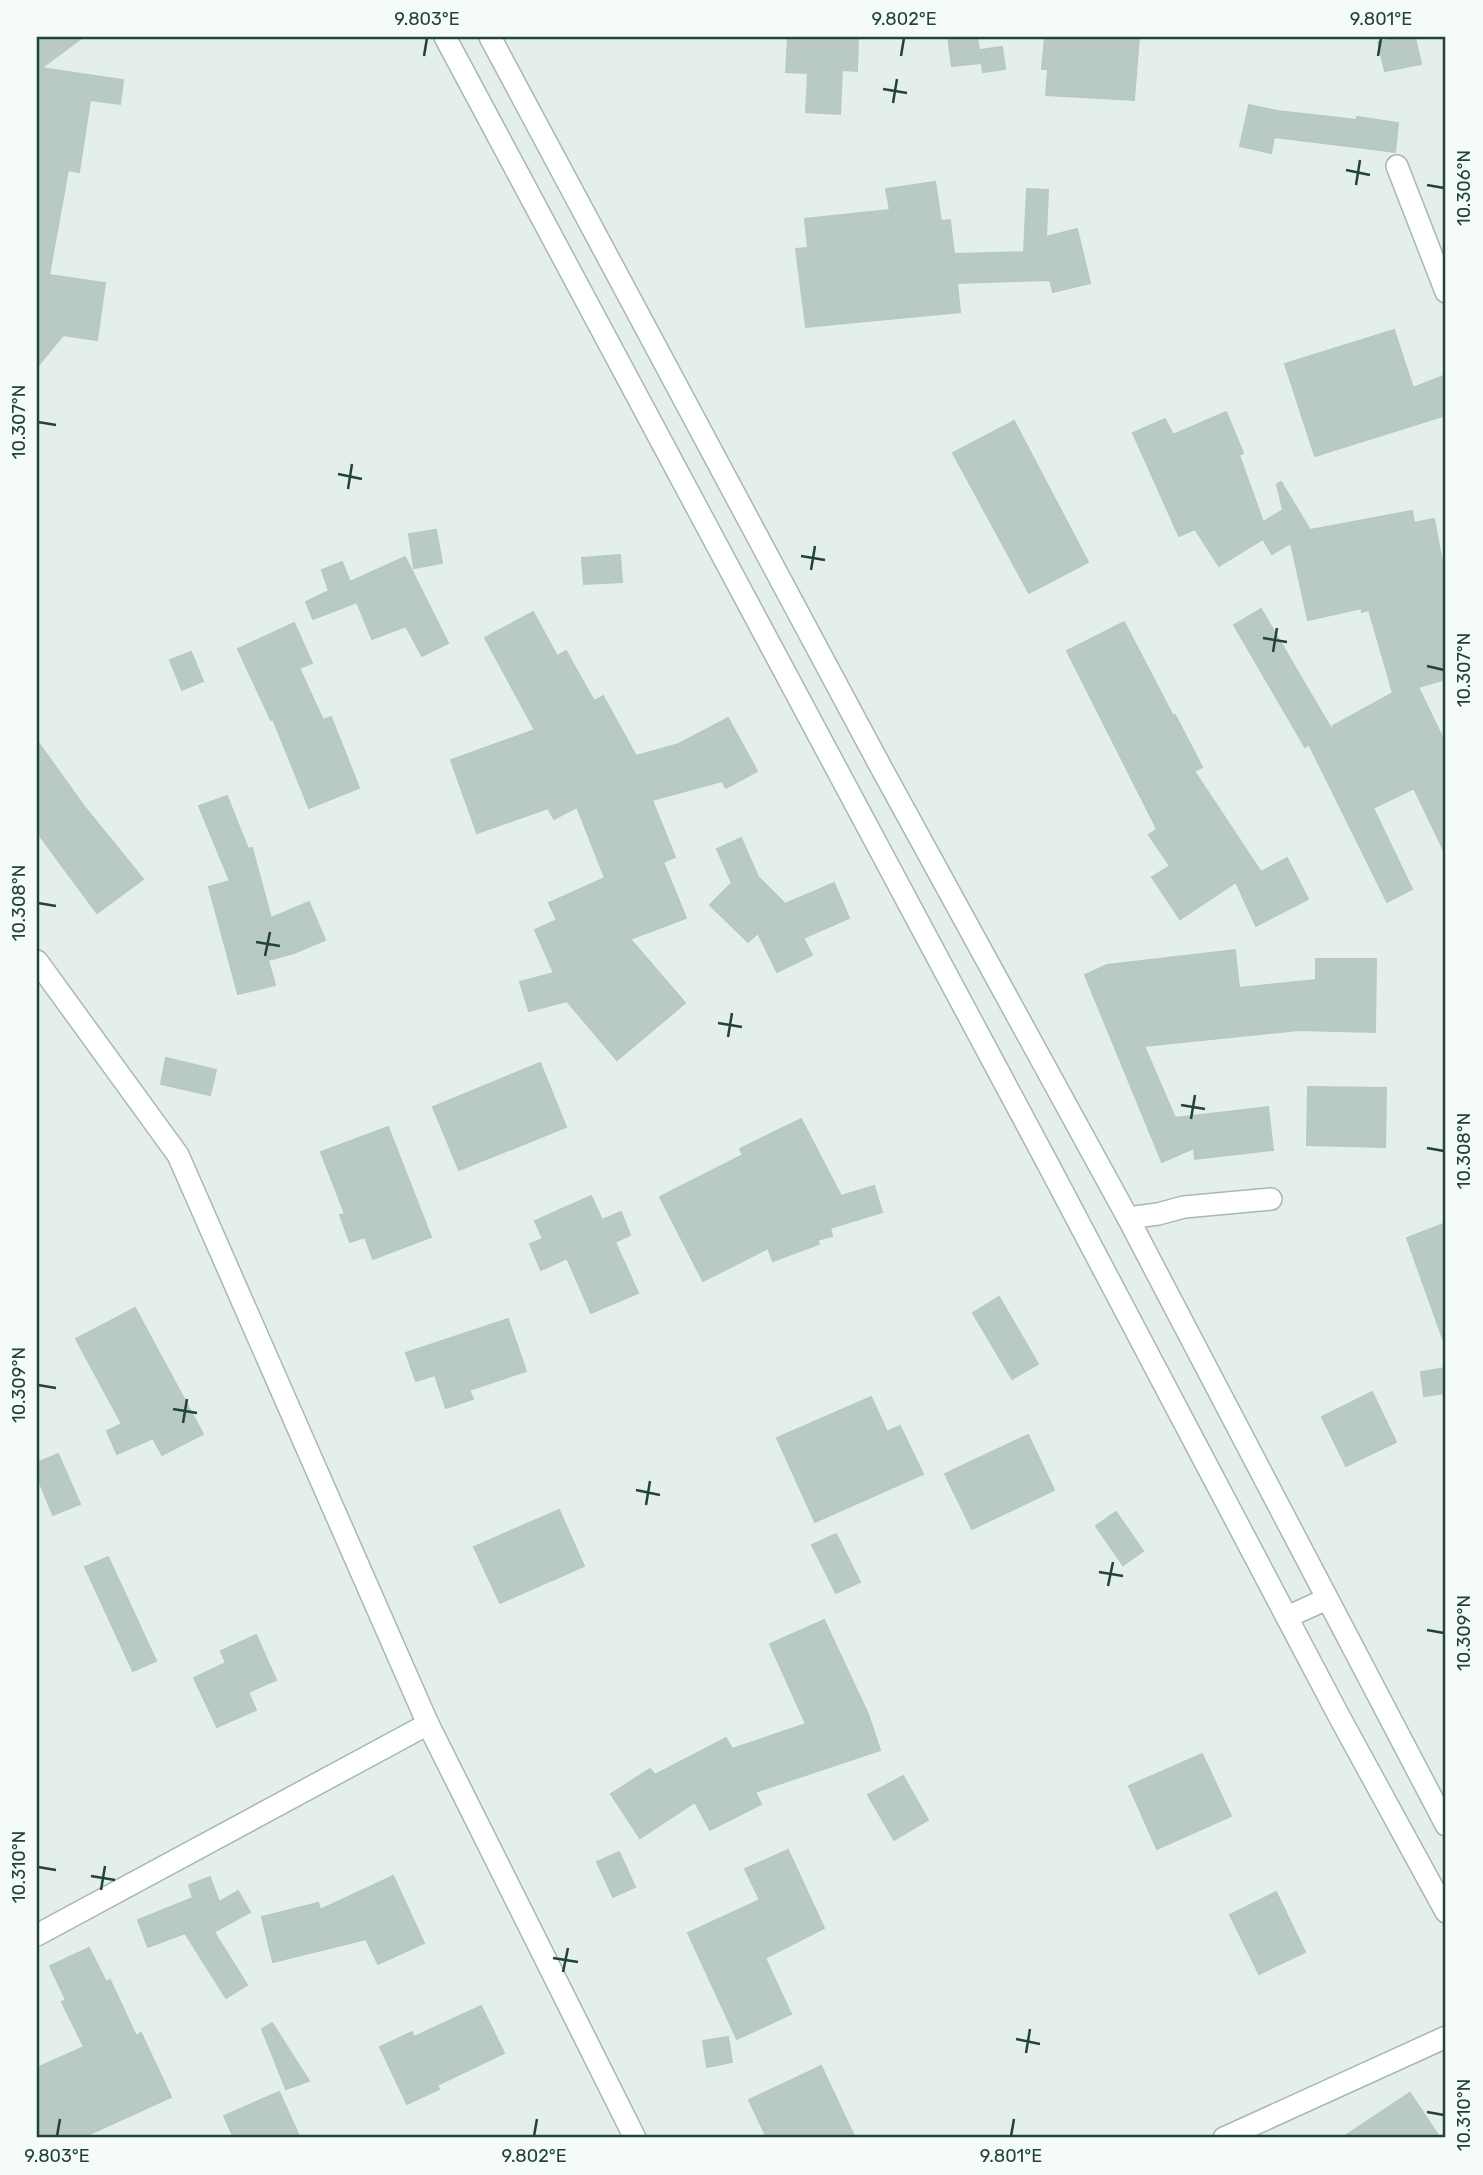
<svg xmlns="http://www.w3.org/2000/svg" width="1483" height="2175" font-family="Rubik,sans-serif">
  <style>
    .building { fill: #b9cac4; stroke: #b6cac2; stroke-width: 2 }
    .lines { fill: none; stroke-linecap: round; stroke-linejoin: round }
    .minor-casing { stroke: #a6b8b3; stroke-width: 24 }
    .minor { stroke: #fff; stroke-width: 21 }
    .ticks { fill: none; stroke: #21433b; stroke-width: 2.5 }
    .neatline { fill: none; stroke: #21433b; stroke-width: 2.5 }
    .ticks-label { font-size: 18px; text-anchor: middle; fill: #21433b }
  </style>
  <rect width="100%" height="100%" fill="#e4efeb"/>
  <g class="building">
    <path d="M 37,37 L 83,37 L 41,68 L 123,80 L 120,104 L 90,100 L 79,172 L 68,170 L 49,275 L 105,283 L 97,340 L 63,335 L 37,367 Z"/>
    <path d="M 788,37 L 858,37 L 857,71 L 842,70 L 840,114 L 806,112 L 808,73 L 786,72 Z"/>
    <path d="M 948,37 L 977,37 L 981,63 L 952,66 Z"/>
    <path d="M 1045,37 L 1139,37 L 1134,100 L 1046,95 L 1048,69 L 1042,69 Z"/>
    <path d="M 1403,37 L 1415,37 L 1421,64 L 1385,71 L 1378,42 Z"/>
    <path d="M 1002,47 L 1005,69 L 983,72 L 980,50 Z"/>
    <path d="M 1249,105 L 1277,111 L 1357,120 L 1357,117 L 1398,123 L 1395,152 L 1274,137 L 1271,153 L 1240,146 Z"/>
    <path d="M 935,182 L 941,221 L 950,220 L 954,254 L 1024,252 L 1027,189 L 1048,190 L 1046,237 L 1077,229 L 1090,283 L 1053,292 L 1050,280 L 957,283 L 960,312 L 806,327 L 796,249 L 808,248 L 805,219 L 890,210 L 886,189 Z"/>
    <path d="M 1394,330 L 1413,388 L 1446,375 L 1446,415 L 1315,456 L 1285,364 Z"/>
    <path d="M 1226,412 L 1243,453 L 1239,455 L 1263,522 L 1283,510 L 1277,484 L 1281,482 L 1310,530 L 1412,511 L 1414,523 L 1434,519 L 1446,583 L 1446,679 L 1418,687 L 1446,745 L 1446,855 L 1414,788 L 1373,808 L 1412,889 L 1387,902 L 1309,744 L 1305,747 L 1234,625 L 1261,609 L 1336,737 L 1333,726 L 1393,693 L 1369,610 L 1362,612 L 1362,608 L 1308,620 L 1291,543 L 1272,554 L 1263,539 L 1219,566 L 1195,529 L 1179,536 L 1133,433 L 1165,419 L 1173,435 Z"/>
    <path d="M 1014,421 L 1088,562 L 1029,593 L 953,453 Z"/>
    <path d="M 436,530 L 442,563 L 414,568 L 409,534 Z"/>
    <path d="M 620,555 L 622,582 L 584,584 L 582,558 Z"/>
    <path d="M 405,557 L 448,643 L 422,656 L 406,626 L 372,639 L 357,602 L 313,619 L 306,602 L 329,591 L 322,570 L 342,562 L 350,582 Z"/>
    <path d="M 533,612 L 557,656 L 566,651 L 594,701 L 603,696 L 636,756 L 679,744 L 728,718 L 757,771 L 726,788 L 722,781 L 652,800 L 675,857 L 663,862 L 686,918 L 630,939 L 685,1003 L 617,1060 L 567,1001 L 529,1011 L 520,982 L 554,973 L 535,930 L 557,920 L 549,903 L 605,878 L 577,807 L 554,819 L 548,808 L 477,833 L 451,760 L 535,730 L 485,638 Z"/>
    <path d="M 1124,622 L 1173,716 L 1175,715 L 1202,767 L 1194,771 L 1261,872 L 1287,858 L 1308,899 L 1256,926 L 1236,882 L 1180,919 L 1152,877 L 1170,866 L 1149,835 L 1157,829 L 1067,651 Z"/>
    <path d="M 294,623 L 312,663 L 299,668 L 323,720 L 331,717 L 359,788 L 309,808 L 273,719 L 271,720 L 238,649 Z"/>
    <path d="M 191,652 L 203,681 L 182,690 L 170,660 Z"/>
    <path d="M 37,741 L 86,809 L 143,879 L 97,913 L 37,832 Z"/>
    <path d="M 227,796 L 248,849 L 252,848 L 271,918 L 309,902 L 325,940 L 294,953 L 268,960 L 275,985 L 238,994 L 209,887 L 230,881 L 199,806 Z"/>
    <path d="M 741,838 L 758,877 L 785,904 L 834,883 L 849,918 L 803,938 L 812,955 L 777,972 L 758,933 L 748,942 L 710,905 L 732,883 L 717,849 Z"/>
    <path d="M 1235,950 L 1239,988 L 1316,980 L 1316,959 L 1376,959 L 1375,1032 L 1299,1030 L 1144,1046 L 1175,1118 L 1268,1107 L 1273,1150 L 1195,1159 L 1194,1148 L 1162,1162 L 1085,975 L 1107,965 Z"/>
    <path d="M 166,1058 L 216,1070 L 210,1095 L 161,1084 Z"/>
    <path d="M 540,1063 L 566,1127 L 459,1170 L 433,1107 Z"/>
    <path d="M 1308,1087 L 1386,1088 L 1385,1147 L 1307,1145 Z"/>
    <path d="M 801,1119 L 841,1196 L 874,1186 L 882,1212 L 830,1228 L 832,1236 L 817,1240 L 819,1244 L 773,1261 L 768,1248 L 703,1281 L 660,1197 L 743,1155 L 740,1149 Z"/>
    <path d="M 388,1127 L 431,1237 L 373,1259 L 365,1237 L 350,1242 L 340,1215 L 345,1214 L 321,1152 Z"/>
    <path d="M 591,1196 L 602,1220 L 621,1212 L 630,1235 L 615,1242 L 638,1293 L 591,1313 L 567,1258 L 541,1270 L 530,1244 L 543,1239 L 535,1221 Z"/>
    <path d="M 1446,1223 L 1446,1338 L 1443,1339 L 1407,1238 Z"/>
    <path d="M 999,1297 L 1038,1364 L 1012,1379 L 973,1313 Z"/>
    <path d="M 135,1308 L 203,1434 L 162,1455 L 153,1438 L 117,1454 L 107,1431 L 122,1424 L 76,1339 Z"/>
    <path d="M 508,1319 L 526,1371 L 469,1390 L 473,1399 L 446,1408 L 435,1375 L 416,1381 L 406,1353 Z"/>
    <path d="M 1446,1368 L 1446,1393 L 1424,1396 L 1421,1372 Z"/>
    <path d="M 1372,1392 L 1396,1442 L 1346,1466 L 1322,1417 Z"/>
    <path d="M 871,1397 L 887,1432 L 900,1426 L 923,1474 L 815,1522 L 777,1438 Z"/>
    <path d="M 1028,1435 L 1054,1490 L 972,1529 L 945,1474 Z"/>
    <path d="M 58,1454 L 80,1504 L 53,1515 L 37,1476 L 37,1463 Z"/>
    <path d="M 559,1510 L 584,1566 L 500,1603 L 474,1547 Z"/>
    <path d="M 1116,1512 L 1143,1551 L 1123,1565 L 1096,1526 Z"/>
    <path d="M 836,1534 L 860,1582 L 836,1593 L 812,1545 Z"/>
    <path d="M 108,1557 L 156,1661 L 133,1671 L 85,1567 Z"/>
    <path d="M 824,1620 L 868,1714 L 880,1750 L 755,1792 L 761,1804 L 710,1830 L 695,1802 L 640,1838 L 611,1794 L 650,1769 L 655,1775 L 726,1738 L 732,1749 L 806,1724 L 770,1644 Z"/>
    <path d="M 256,1635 L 276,1680 L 248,1692 L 256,1710 L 217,1727 L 194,1678 L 226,1663 L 221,1651 Z"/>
    <path d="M 1202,1754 L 1231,1816 L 1157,1849 L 1129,1786 Z"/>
    <path d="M 903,1776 L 928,1820 L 894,1840 L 868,1795 Z"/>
    <path d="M 788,1850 L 824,1928 L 765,1958 L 791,2014 L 737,2039 L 688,1933 L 760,1900 L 745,1869 Z"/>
    <path d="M 619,1852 L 635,1887 L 613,1897 L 597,1862 Z"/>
    <path d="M 393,1876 L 424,1943 L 378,1964 L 366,1939 L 273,1962 L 262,1917 L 318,1903 L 320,1910 Z"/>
    <path d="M 210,1877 L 219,1902 L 238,1891 L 250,1912 L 214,1932 L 247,1985 L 226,1998 L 185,1933 L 148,1947 L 138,1920 L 193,1898 L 189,1885 Z"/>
    <path d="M 1276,1892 L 1305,1952 L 1259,1974 L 1230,1915 Z"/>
    <path d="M 89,1948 L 106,1982 L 110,1980 L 136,2036 L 141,2033 L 171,2097 L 81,2138 L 37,2138 L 37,2068 L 84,2047 L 62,2002 L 66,2000 L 50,1966 Z"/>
    <path d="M 481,2006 L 504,2053 L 437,2085 L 439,2089 L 407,2104 L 380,2047 L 412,2032 L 414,2037 Z"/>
    <path d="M 272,2023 L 309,2081 L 286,2089 L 262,2029 Z"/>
    <path d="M 728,2037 L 732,2062 L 707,2067 L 703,2041 Z"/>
    <path d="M 821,2066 L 855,2138 L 767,2138 L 749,2100 Z"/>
    <path d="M 279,2092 L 300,2138 L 234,2138 L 224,2116 Z"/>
    <path d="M 1410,2093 L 1440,2138 L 1342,2138 Z"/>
  </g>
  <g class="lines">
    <defs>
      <g id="minor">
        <path d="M 445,37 L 1049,1166 L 1340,1718 L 1446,1912"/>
        <path d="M 490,37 L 877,760 L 1128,1218 L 1446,1825"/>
        <path d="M 1397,166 L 1446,292"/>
        <path d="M 37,961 L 178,1155 L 428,1724 L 635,2138"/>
        <path d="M 1128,1218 L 1158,1214 L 1184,1207 L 1271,1199"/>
        <path d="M 1287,1617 L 1327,1599"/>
        <path d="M 37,1935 L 428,1724"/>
        <path d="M 1224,2138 L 1446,2037"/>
      </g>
    </defs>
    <use href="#minor" class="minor-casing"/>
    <use href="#minor" class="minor"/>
  </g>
  <path class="ticks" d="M 424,56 L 427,38M 901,56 L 904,38M 1378,56 L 1381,38M 883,89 L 907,93M 893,103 L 897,79M 1346,170 L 1370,175M 1356,185 L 1360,160M 1427,185 L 1444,188M 38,422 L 56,425M 338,474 L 362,479M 348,489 L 352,464M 801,556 L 825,560M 811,570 L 815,546M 1263,638 L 1287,642M 1273,652 L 1277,628M 1427,666 L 1444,670M 38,903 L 56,906M 256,942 L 280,946M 265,956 L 270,932M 718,1023 L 742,1027M 728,1037 L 732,1013M 1181,1105 L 1205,1109M 1191,1119 L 1195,1095M 1427,1148 L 1444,1151M 38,1385 L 56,1388M 173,1409 L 197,1413M 183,1423 L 187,1399M 636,1490 L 660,1495M 646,1505 L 650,1481M 1099,1572 L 1123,1576M 1108,1586 L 1113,1562M 1427,1630 L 1444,1633M 38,1867 L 56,1870M 91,1876 L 115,1880M 101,1890 L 105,1866M 553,1958 L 578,1962M 563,1972 L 568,1948M 1016,2039 L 1040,2044M 1026,2053 L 1030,2029M 1427,2112 L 1444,2115M 57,2136 L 60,2119M 534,2136 L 537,2119M 1011,2136 L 1014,2119"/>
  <rect width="1483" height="2175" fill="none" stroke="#f5fbf8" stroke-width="77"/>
  <rect x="38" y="38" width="1406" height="2098" class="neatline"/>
  <g class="ticks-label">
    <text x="427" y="25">9.803°E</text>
    <text x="904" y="25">9.802°E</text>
    <text x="1381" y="25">9.801°E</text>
    <text transform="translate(1464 188) rotate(-90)" y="6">10.306°N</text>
    <text transform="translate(19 422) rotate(-90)" y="6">10.307°N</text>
    <text transform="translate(1464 670) rotate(-90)" y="6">10.307°N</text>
    <text transform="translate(19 903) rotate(-90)" y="6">10.308°N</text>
    <text transform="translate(1464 1151) rotate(-90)" y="6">10.308°N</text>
    <text transform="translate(19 1385) rotate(-90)" y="6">10.309°N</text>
    <text transform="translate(1464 1633) rotate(-90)" y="6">10.309°N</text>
    <text transform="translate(19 1867) rotate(-90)" y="6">10.310°N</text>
    <text transform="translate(1464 2115) rotate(-90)" y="6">10.310°N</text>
    <text x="57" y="2162">9.803°E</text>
    <text x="534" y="2162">9.802°E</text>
    <text x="1011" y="2162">9.801°E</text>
  </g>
</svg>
